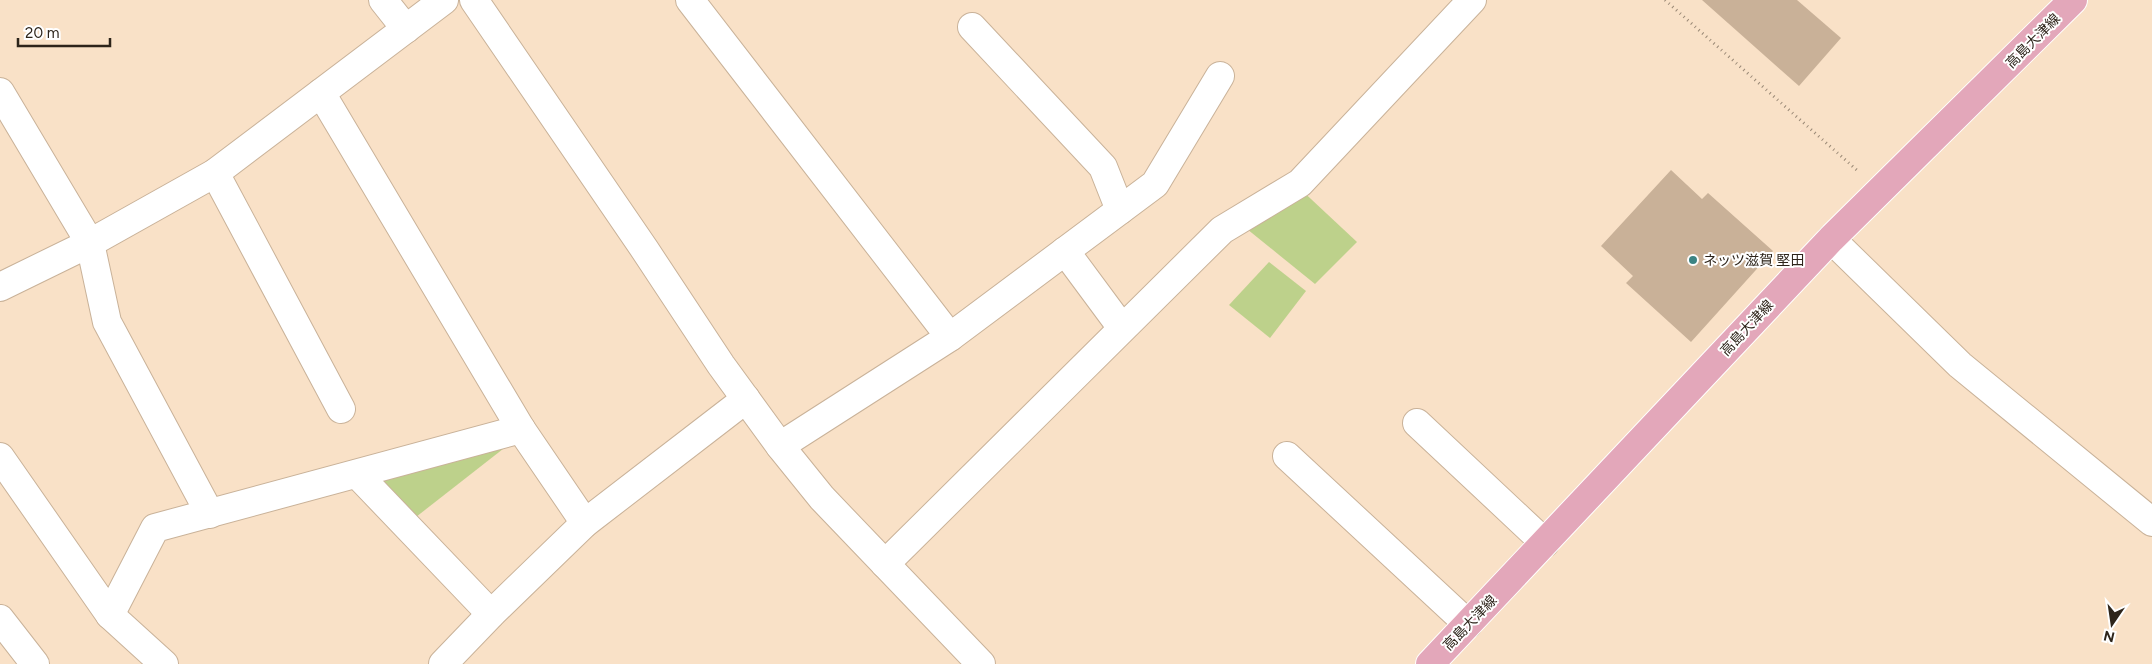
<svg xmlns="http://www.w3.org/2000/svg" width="2152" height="664" font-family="Figtree,'Noto Sans JP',sans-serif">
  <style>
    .green { fill: #bdd18b }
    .building { fill: #c9b198 }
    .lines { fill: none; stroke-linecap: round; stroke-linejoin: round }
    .minor-casing { stroke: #c9b299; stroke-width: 30 }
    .major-casing { stroke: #fff; stroke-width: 30 }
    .path { stroke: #9a8976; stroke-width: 3; stroke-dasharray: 1 4; stroke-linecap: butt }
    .minor { stroke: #fff; stroke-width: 28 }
    .major { stroke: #e3a7ba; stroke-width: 28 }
    .poi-dot { fill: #3b8484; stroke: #fff; stroke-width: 2 }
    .labels { text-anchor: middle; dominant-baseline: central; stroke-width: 4; stroke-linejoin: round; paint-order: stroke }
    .street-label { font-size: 14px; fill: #2d241a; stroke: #fff }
    .poi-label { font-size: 14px; fill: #2d241a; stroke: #fff; text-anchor: start }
  </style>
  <rect width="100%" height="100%" fill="#f9e1c7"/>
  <g class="green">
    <path d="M 1296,185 L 1357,242 L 1315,284 L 1247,229 Z"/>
    <path d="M 1269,262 L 1306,291 L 1270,338 L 1229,305 Z"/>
    <path d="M 517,438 L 416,517 L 376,479 Z"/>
  </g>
  <g class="building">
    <path d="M 1702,0 L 1797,0 L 1841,38 L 1799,86 Z"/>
    <path d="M 1671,170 L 1702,199 L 1708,193 L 1773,251 L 1691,342 L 1626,283 L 1633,276 L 1601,246 Z"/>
  </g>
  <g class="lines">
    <defs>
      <g id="minor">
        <path d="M 383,0 L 406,29"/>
        <path d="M 474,0 L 645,250 L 721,365 L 780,446 L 822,498 L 981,664"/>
        <path d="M 690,0 L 950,337"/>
        <path d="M 972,27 L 1103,167 L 1120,210"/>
        <path d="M 0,92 L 90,243 L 107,322 L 210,514"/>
        <path d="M 321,93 L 521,429 L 585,523"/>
        <path d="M 215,173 L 341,409"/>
        <path d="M 1831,239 L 1960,365 L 2152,522"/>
        <path d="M 1065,251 L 1122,328"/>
        <path d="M 0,287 L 90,243 L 215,173 L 444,0"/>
        <path d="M 1417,423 L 1545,543"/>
        <path d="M 780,446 L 950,337 L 1155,184 L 1220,76"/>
        <path d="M 1287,456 L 1468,624"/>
        <path d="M 0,457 L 110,615 L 155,528 L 521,429"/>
        <path d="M 357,474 L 491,614"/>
        <path d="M 885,564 L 1222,230 L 1300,183 L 1472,0"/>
        <path d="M 110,615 L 164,664"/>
        <path d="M 0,619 L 35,664"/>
        <path d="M 443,664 L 491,614 L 585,523 L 746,399"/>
      </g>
      <path id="major" d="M 1430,664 L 1831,239 L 2073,0"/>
    </defs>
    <use href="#minor" class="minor-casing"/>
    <use href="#major" class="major-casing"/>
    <path class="path" d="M 1665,0 L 1859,172"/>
    <use href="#minor" class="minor"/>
    <use href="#major" class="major"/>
  </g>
  <circle class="poi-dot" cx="1693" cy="260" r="5"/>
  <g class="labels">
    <g class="street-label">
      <text transform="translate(2033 41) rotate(-45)">高島大津線</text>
      <text transform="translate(1747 328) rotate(-47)">高島大津線</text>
      <text transform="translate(1470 623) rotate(-46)">高島大津線</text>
    </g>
    <g class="poi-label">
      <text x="1703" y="260">ネッツ滋賀 堅田</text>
    </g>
  </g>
  <g transform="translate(2112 624) rotate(193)" stroke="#ffffff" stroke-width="4" paint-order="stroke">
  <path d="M0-4L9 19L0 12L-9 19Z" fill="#2d241a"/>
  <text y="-8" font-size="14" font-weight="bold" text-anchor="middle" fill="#2d241a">N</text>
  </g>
  <path d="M18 38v8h92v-8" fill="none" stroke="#2d241a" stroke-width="2.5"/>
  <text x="25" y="38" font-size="15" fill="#2d241a" stroke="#ffffff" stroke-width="4" paint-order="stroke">20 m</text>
</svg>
